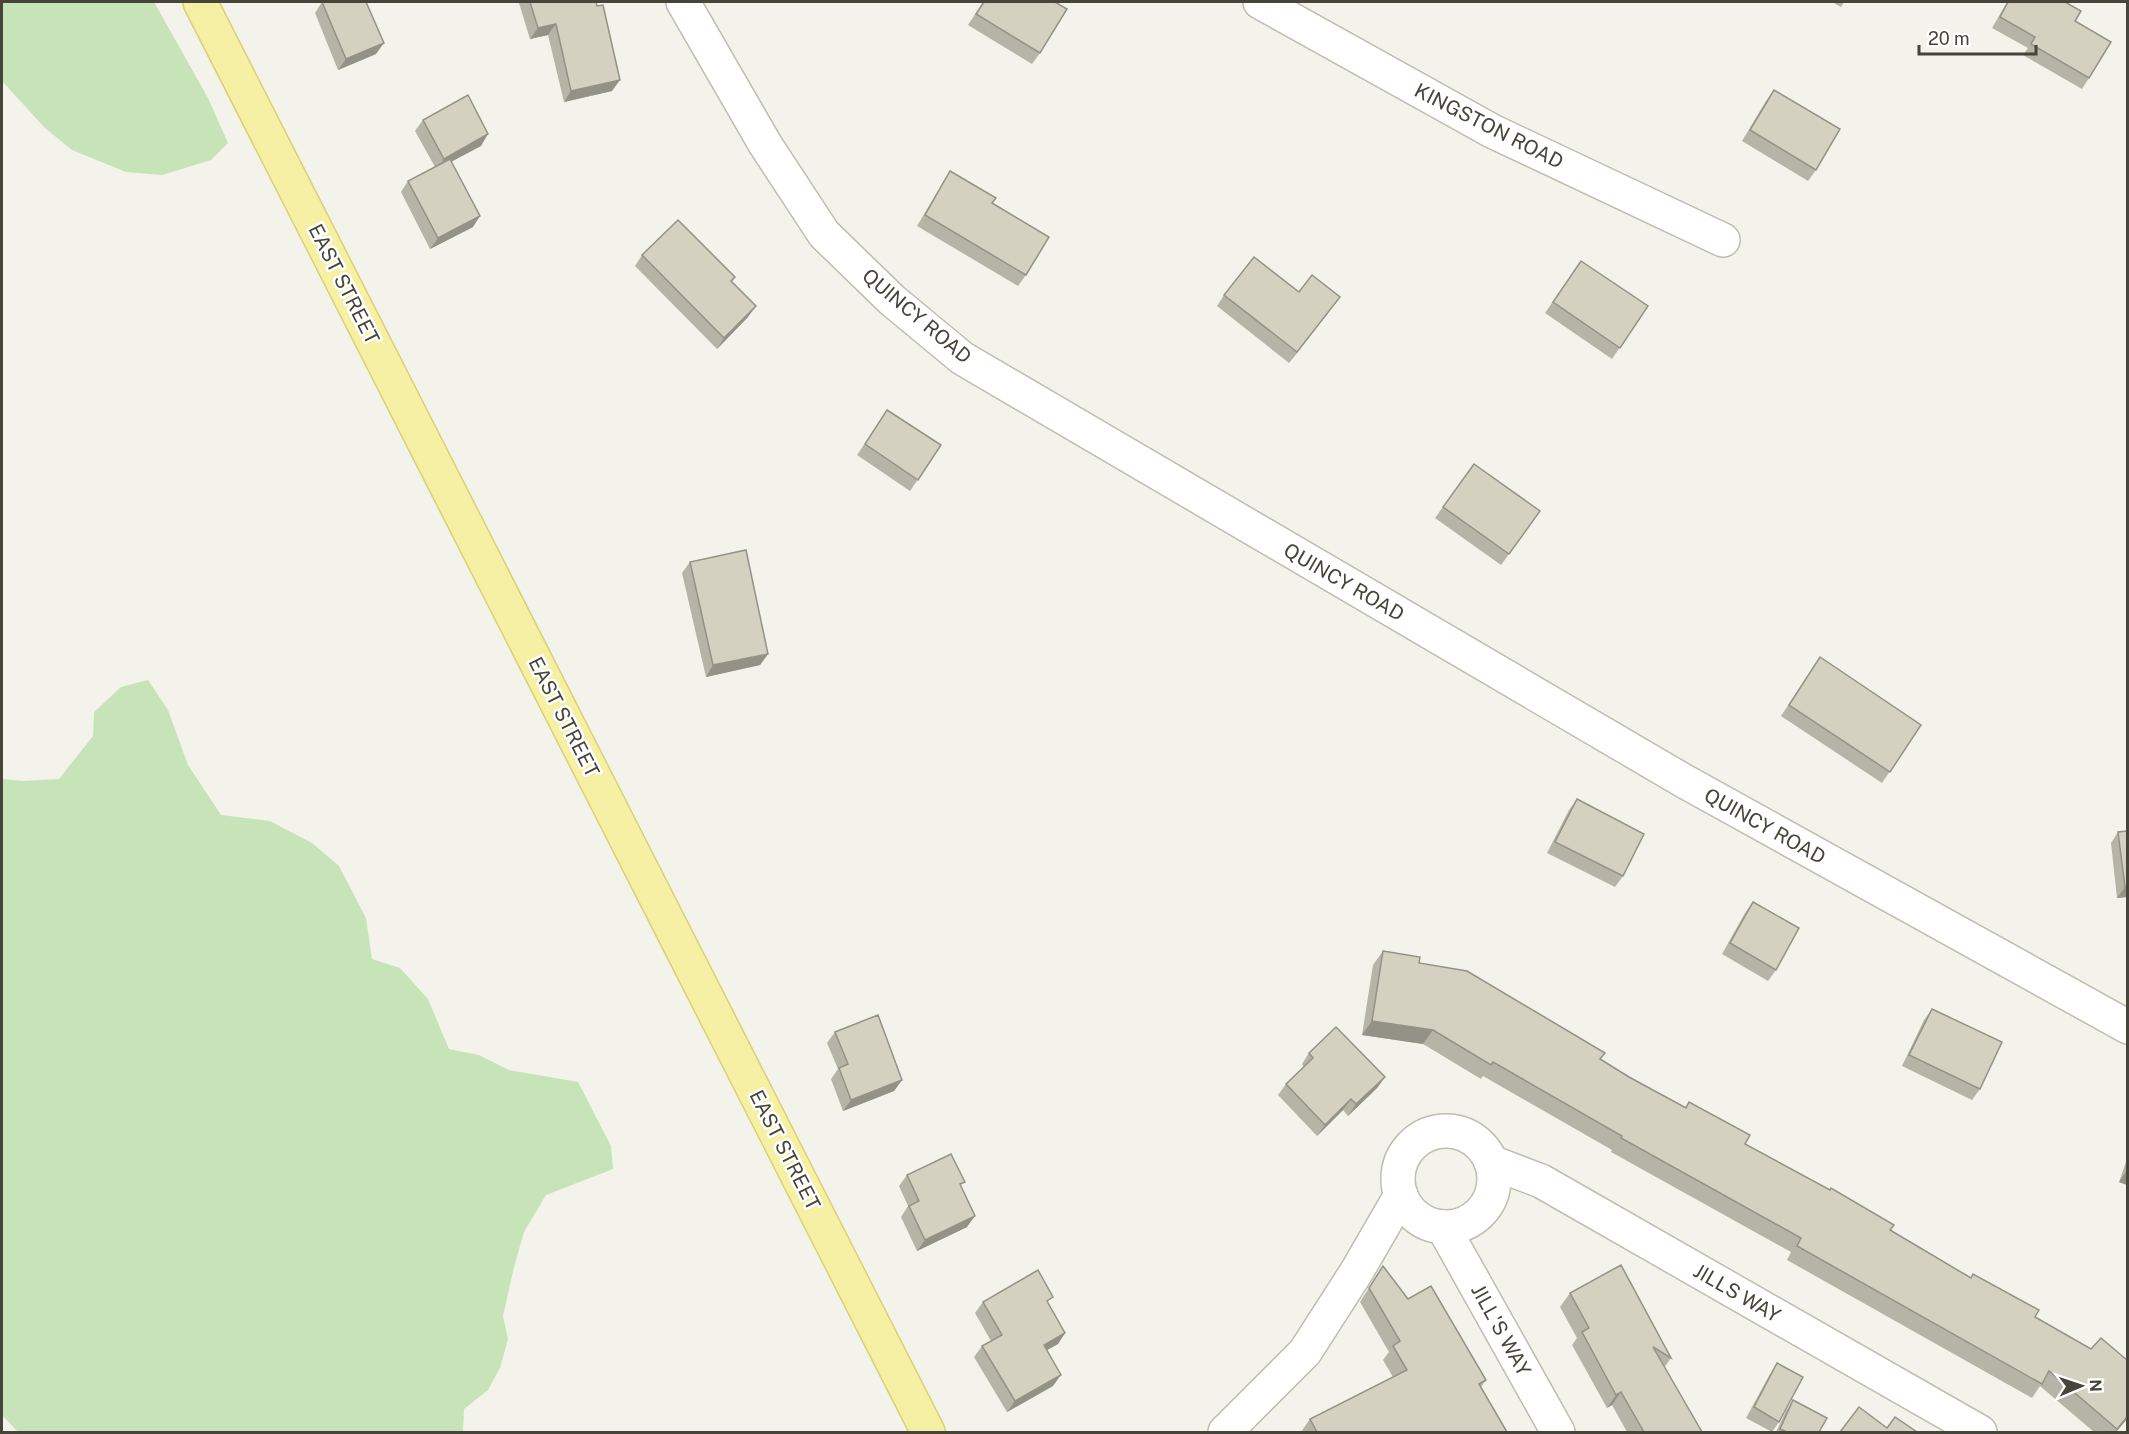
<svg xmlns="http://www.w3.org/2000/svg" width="2129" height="1434" font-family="'Public Sans',sans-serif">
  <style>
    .green { fill: #c6e4b8 }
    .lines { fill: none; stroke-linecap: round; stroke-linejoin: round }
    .minor-casing { stroke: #bfbdae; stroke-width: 36 }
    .major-casing { stroke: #d9d173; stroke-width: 36 }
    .minor { stroke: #fff; stroke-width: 33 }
    .major { stroke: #f5f0a3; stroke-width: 33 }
    .wall { fill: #b6b4a6 }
    .shaded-wall { fill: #949287 }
    .building { fill: #d4d1c1; stroke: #949287; stroke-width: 1.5 }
    .labels { text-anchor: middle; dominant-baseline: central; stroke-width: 5; stroke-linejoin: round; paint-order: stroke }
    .street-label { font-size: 20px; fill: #474539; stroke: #fff }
  </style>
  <rect width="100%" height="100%" fill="#f4f3eb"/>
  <g class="green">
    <path d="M 2,2 L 154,2 L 208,98 L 228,143 L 211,160 L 162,175 L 126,172 L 72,150 L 45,128 L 2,81 Z"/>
    <path d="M 148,680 L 168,710 L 188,765 L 221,815 L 270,821 L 312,843 L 339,866 L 366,918 L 372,959 L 400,968 L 428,999 L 449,1049 L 479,1055 L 509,1070 L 578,1082 L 611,1146 L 613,1169 L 546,1195 L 524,1232 L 514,1267 L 503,1316 L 508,1339 L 500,1368 L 488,1390 L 464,1409 L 463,1432 L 18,1432 L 2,1415 L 2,779 L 23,781 L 59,779 L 93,736 L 94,712 L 121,687 Z"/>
  </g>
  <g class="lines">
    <defs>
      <g id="minor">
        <path d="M 683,2 L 765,144 L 824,234 L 892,300 L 962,358 L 1684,781 L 2128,1027"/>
        <path d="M 1260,2 L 1492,131 L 1723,240"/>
        <circle cx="1446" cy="1179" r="48"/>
        <path d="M 1491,1162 L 1541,1181 L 1980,1432"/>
        <path d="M 1443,1227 L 1558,1432"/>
        <path d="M 1225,1432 L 1305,1352 L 1357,1271 L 1401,1195"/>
      </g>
      <path id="major" d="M 200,2 L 928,1432"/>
    </defs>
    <use href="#minor" class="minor-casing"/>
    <use href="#major" class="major-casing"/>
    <use href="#minor" class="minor"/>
    <use href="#major" class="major"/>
  </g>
  <g class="wall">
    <path d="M 322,2 L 376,54 L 338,70 L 315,13 Z"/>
    <path d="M 520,2 L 596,2 L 612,91 L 564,102 L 548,35 L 530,39 L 519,3 Z"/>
    <path d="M 983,2 L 1055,2 L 1040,53 L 1032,64 L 968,25 Z"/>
    <path d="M 1832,2 L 1844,2 L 1841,7 Z"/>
    <path d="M 2007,2 L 2065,2 L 2075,21 L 2089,78 L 2082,89 L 2023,55 L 2028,48 L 1992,28 Z"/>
    <path d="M 1774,90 L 1816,170 L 1808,181 L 1742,141 L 1766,101 Z"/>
    <path d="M 423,120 L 481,146 L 451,161 L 473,227 L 430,249 L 401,192 L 408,181 L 435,167 L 415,131 Z"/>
    <path d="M 950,171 L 992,203 L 1026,275 L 1018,286 L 917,226 L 943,182 Z"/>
    <path d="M 642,255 L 735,277 L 732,282 L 748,317 L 717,349 L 635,266 Z"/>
    <path d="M 1581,261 L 1648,306 L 1612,359 L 1545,313 Z"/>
    <path d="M 1299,292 L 1340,297 L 1289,363 L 1217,306 L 1224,295 Z"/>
    <path d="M 880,421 L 941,445 L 910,491 L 857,455 Z"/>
    <path d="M 1474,464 L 1540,511 L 1501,565 L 1435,518 Z"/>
    <path d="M 690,562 L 768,654 L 760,665 L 706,677 L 682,573 Z"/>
    <path d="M 1820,657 L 1921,725 L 1882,783 L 1781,716 Z"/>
    <path d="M 1577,799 L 1623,876 L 1615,887 L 1547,853 L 1569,810 Z"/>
    <path d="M 2118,832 L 2127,897 L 2117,898 L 2111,843 Z"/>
    <path d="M 1753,902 L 1776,970 L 1768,981 L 1722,954 L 1745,913 Z"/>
    <path d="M 1383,951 L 1419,963 L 1600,1059 L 1629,1077 L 1685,1107 L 1689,1102 L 1745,1144 L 1971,1278 L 1973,1274 L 2035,1317 L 2127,1419 L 2116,1432 L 2094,1432 L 2040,1386 L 2032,1398 L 1787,1260 L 1791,1252 L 1611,1152 L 1612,1150 L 1483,1076 L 1481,1079 L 1423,1044 L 1362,1035 L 1373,965 Z"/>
    <path d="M 1932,1009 L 1980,1089 L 1972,1100 L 1902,1066 L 1924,1020 Z"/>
    <path d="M 835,1032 L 902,1080 L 894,1091 L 843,1111 L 831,1079 L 838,1069 L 827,1043 Z"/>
    <path d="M 1309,1053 L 1385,1077 L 1377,1088 L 1348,1116 L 1343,1110 L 1317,1136 L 1278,1095 L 1286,1084 L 1304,1067 L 1302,1064 Z"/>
    <path d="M 2127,1159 L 2127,1185 L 2119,1182 Z"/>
    <path d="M 907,1175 L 961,1187 L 967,1227 L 917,1251 L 901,1217 L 908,1206 L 899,1186 Z"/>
    <path d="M 1383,1266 L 1408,1299 L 1486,1380 L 1481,1387 L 1507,1432 L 1301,1432 L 1310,1419 L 1393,1377 L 1383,1360 L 1389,1352 L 1360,1302 Z"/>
    <path d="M 1570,1293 L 1671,1358 L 1664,1368 L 1702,1432 L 1627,1432 L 1612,1405 L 1607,1408 L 1572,1345 L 1577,1338 L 1560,1307 Z"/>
    <path d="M 983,1302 L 1048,1303 L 1065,1333 L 1058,1344 L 1047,1350 L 1053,1386 L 1007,1412 L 974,1357 L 982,1346 L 991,1341 L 975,1313 Z"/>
    <path d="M 1777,1363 L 1779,1422 L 1772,1432 L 1746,1418 L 1770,1374 Z"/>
    <path d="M 1793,1400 L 1819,1432 L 1776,1432 L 1786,1411 Z"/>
  </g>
  <g class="shaded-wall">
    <path d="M 556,24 L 548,35 L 530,39 L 538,28 Z"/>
    <path d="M 384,43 L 376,54 L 338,70 L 346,59 Z"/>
    <path d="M 620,80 L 612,91 L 564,102 L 571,91 Z"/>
    <path d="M 488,134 L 481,146 L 436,170 L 444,159 Z"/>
    <path d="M 480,216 L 473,227 L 430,249 L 438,238 Z"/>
    <path d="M 1340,297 L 1332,308 L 1289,363 L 1297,352 Z"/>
    <path d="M 756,306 L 748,317 L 717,349 L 724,338 Z"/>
    <path d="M 768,654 L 760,665 L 706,677 L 713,665 Z"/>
    <path d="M 2125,887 L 2127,887 L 2127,897 L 2117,898 Z"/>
    <path d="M 1372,1021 L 1433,1030 L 1423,1044 L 1362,1035 Z"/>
    <path d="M 1385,1077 L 1377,1088 L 1348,1116 L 1356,1104 Z"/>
    <path d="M 902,1080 L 894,1091 L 843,1111 L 851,1100 Z"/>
    <path d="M 1351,1099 L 1343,1110 L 1317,1136 L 1325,1125 Z"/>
    <path d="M 2127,1170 L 2127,1185 L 2119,1182 Z"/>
    <path d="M 975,1216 L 967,1227 L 917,1251 L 925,1240 Z"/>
    <path d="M 1065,1333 L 1058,1344 L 1036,1356 L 1044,1345 Z"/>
    <path d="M 1061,1375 L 1053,1386 L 1007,1412 L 1015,1401 Z"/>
    <path d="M 1621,1392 L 1612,1405 L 1607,1408 L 1616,1395 Z"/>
    <path d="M 2127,1417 L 2127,1419 L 2116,1432 L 2115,1432 Z"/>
  </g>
  <g class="building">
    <path d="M 322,2 L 366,2 L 384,43 L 346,59 Z"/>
    <path d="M 530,2 L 596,2 L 597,6 L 603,5 L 620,80 L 571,91 L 556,24 L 538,28 Z"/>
    <path d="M 984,2 L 1055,2 L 1067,9 L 1040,53 L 976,14 Z"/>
    <path d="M 2008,2 L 2065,2 L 2081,11 L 2075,21 L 2111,42 L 2089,78 L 2031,44 L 2035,37 L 2000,17 Z"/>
    <path d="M 1774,90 L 1840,129 L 1816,170 L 1750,130 Z"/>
    <path d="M 468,95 L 488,134 L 444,159 L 423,120 Z"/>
    <path d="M 450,159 L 480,216 L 438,238 L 408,181 Z"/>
    <path d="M 950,171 L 996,198 L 992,203 L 1049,237 L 1026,275 L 925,215 Z"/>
    <path d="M 678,220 L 735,277 L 731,281 L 756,306 L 724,338 L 642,255 Z"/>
    <path d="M 1254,257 L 1299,292 L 1312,275 L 1340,297 L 1297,352 L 1224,295 Z"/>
    <path d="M 1581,261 L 1648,306 L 1620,348 L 1553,302 Z"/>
    <path d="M 887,410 L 941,445 L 918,480 L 865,444 Z"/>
    <path d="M 1474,464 L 1540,511 L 1509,554 L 1443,507 Z"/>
    <path d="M 746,550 L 768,654 L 713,665 L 690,562 Z"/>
    <path d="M 1820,657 L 1921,725 L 1890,772 L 1789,705 Z"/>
    <path d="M 1577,799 L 1644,834 L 1623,876 L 1555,842 Z"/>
    <path d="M 2127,831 L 2127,887 L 2125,887 L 2118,832 Z"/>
    <path d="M 1753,902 L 1799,928 L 1776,970 L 1730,943 Z"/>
    <path d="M 1383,951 L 1420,957 L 1419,963 L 1467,971 L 1605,1053 L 1600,1059 L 1629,1077 L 1686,1108 L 1689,1102 L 1750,1135 L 1745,1144 L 1830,1190 L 1831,1188 L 1894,1225 L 1890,1230 L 1971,1278 L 1973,1274 L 2039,1310 L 2035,1317 L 2091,1349 L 2101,1338 L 2127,1360 L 2127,1417 L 2117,1429 L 2049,1371 L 2042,1384 L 1797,1246 L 1801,1238 L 1621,1138 L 1622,1136 L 1493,1062 L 1491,1065 L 1433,1030 L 1372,1021 Z"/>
    <path d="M 1932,1009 L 2002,1042 L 1980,1089 L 1909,1055 Z"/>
    <path d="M 878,1015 L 902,1080 L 851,1100 L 839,1068 L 848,1064 L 835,1032 Z"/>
    <path d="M 1336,1027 L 1385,1077 L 1356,1104 L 1351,1099 L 1325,1125 L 1286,1084 L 1313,1058 L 1309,1053 Z"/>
    <path d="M 951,1154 L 965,1182 L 960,1184 L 975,1216 L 925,1240 L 909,1206 L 919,1201 L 907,1175 Z"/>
    <path d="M 1621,1265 L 1671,1358 L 1653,1347 L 1702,1432 L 1644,1432 L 1621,1392 L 1616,1395 L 1582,1332 L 1589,1328 L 1570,1293 Z"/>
    <path d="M 1383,1266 L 1408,1299 L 1431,1286 L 1486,1380 L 1479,1384 L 1507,1432 L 1317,1432 L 1310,1419 L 1407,1370 L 1393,1346 L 1400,1341 L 1369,1288 Z"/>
    <path d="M 1038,1270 L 1053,1297 L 1047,1301 L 1065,1333 L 1044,1345 L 1061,1375 L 1015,1401 L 982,1346 L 1002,1335 L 983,1302 Z"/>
    <path d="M 1777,1363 L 1803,1377 L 1779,1422 L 1754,1407 Z"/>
    <path d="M 1793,1400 L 1827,1418 L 1819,1432 L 1787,1432 L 1780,1429 Z"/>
    <path d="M 1859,1407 L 1887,1428 L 1895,1417 L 1917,1432 L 1840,1432 Z"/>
  </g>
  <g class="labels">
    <g class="street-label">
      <text transform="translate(1489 126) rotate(27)">KINGSTON ROAD</text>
      <text transform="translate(344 284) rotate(63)">EAST STREET</text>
      <text transform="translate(917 316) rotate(40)">QUINCY ROAD</text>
      <text transform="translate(1344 582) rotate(30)">QUINCY ROAD</text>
      <text transform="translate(564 717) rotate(63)">EAST STREET</text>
      <text transform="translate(1765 826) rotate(29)">QUINCY ROAD</text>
      <text transform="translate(785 1150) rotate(63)">EAST STREET</text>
      <text transform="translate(1737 1293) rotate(30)">JILLS WAY</text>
      <text transform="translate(1501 1330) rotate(61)">JILL'S WAY</text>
    </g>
  </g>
  <rect width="2129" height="1434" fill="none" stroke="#474539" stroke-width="6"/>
  <g transform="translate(2081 1386) rotate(88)" stroke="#ffffff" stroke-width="4.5" paint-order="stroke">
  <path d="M0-4.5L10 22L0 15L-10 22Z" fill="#474539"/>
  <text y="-9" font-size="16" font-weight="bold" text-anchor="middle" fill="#474539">N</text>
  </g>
  <path d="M1919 45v9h117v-9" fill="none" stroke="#474539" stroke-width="3"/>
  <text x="1928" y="45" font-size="18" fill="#474539" stroke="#ffffff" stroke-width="4.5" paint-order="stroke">20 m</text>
</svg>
